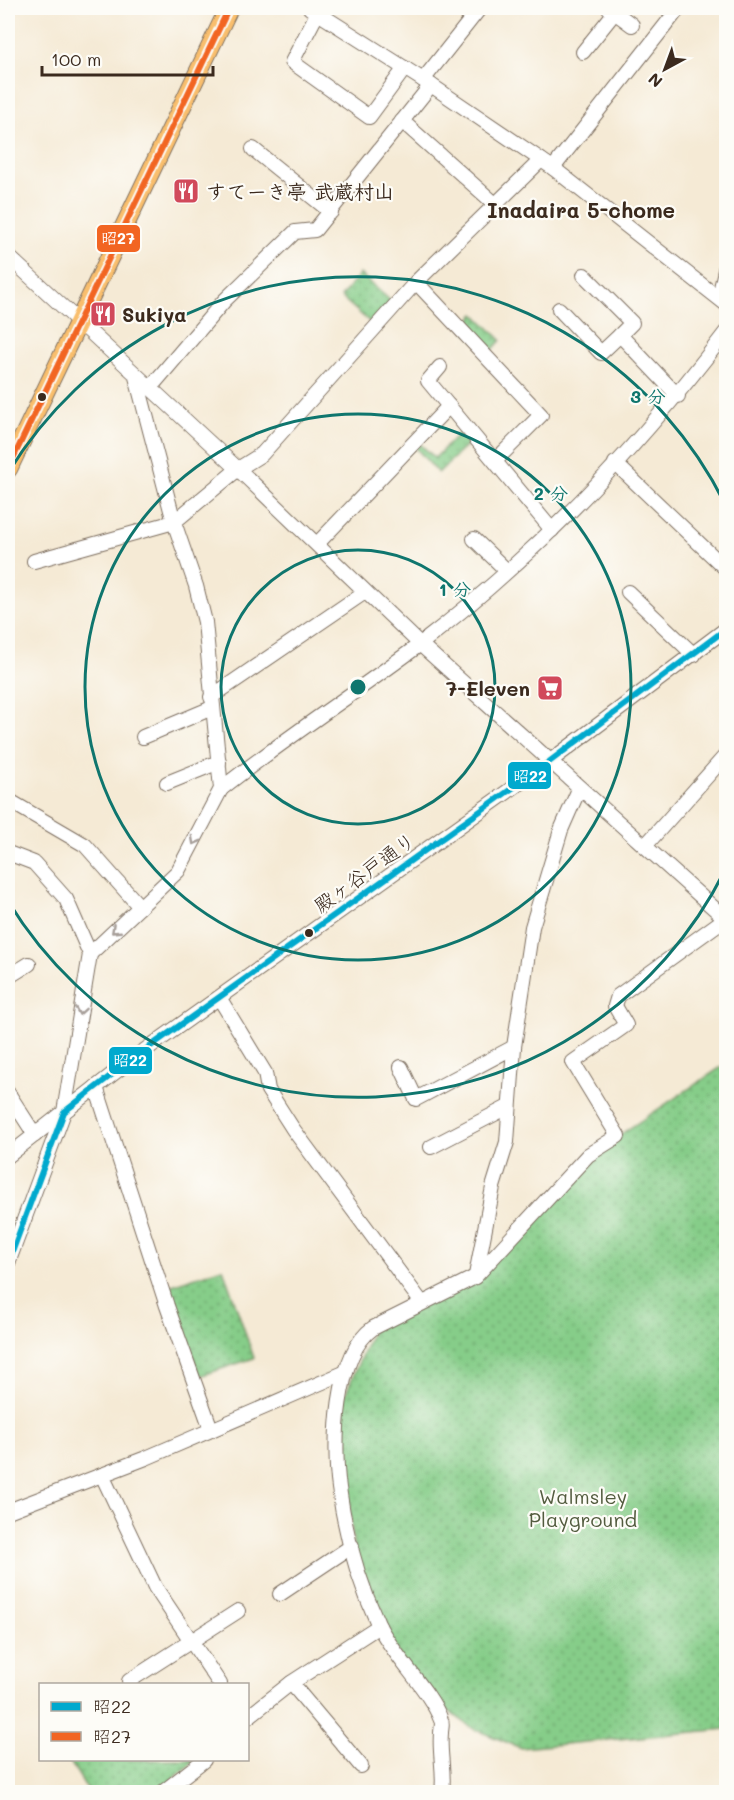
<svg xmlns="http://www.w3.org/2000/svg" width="734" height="1800" font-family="Mali,'Klee One',sans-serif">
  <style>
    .grass { fill: url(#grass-dots); stroke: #607c54; stroke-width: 1.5 }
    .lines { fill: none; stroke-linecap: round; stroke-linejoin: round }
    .minor-casing { stroke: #7c6d5e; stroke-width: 16 }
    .major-casing { stroke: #7c6d5e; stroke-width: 20 }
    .minor { stroke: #fff; stroke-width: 14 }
    .major { stroke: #f9be6d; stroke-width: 18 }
    .bus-1-casing { stroke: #fdfcf7; stroke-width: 10 }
    .bus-2-casing { stroke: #fdfcf7; stroke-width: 10 }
    .bus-1 { stroke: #00a9ce; stroke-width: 6 }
    .bus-2 { stroke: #f26522; stroke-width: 6 }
    .oneway { stroke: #a79f9a }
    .ring { fill: none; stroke: #0f766e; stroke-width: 3 }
    .bus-dot { fill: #3b2a1e; stroke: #fdfcf7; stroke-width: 2 }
    .labels { text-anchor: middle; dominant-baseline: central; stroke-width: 4.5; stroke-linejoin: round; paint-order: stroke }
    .poi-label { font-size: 20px; font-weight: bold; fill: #3b2a1e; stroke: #fdfcf7; text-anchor: start }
    .street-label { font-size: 20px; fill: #3b2a1e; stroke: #fdfcf7 }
    .park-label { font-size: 20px; fill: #525b3e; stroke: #fdfcf7 }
    .neighbourhood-label { font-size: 21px; font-weight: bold; fill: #3b2a1e; stroke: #fdfcf7 }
    .centre { fill: #0f766e; stroke: #fdfcf7; stroke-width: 3 }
    .ring-label { font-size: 18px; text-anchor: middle; font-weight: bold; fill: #0f766e; stroke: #fdfcf7; stroke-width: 4.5; stroke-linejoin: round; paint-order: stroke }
    .line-badge { stroke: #fdfcf7; stroke-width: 2 }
    .badge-label { font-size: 16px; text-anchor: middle; font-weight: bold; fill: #fff }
  </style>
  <defs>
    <pattern id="grass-dots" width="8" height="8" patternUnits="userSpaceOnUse" patternTransform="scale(1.5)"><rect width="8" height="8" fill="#86cd89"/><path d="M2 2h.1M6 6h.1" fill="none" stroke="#6fa76f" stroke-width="1.8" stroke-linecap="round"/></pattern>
  </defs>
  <rect width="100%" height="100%" fill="#fdfcf7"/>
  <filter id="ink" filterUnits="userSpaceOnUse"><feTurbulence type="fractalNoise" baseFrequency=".0167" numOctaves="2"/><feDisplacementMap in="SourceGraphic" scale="12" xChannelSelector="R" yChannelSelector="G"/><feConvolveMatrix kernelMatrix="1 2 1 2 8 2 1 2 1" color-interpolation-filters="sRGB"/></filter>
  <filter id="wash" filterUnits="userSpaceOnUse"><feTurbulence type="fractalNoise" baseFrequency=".008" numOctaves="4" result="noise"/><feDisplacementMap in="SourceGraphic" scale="24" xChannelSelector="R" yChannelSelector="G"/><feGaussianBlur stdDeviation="1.35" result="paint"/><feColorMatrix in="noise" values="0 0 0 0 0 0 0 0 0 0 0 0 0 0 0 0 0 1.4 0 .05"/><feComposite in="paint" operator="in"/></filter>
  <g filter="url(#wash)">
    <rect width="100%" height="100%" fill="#f5ead5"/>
    <g class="grass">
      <path d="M 360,274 L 391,301 L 372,324 L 341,297 Z"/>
      <path d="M 475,314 L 501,340 L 489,354 L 463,328 Z"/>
      <path d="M 463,429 L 472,440 L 438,473 L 416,448 L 420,444 L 435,458 Z"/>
      <path d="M 726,1064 L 726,1729 L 521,1748 L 474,1729 L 425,1694 L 403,1664 L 355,1560 L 339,1410 L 373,1328 L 475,1277 L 527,1229 L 618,1136 Z"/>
      <path d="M 223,1268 L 254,1358 L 200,1376 L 169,1286 Z"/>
      <path d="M 69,1760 L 192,1760 L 194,1762 L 156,1792 L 89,1792 Z"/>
    </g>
  </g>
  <g filter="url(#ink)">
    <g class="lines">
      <defs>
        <g id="minor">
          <path d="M 310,8 L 431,85 L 553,168 L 726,304"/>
          <path d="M 609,8 L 632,25"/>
          <path d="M 318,12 L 292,62 L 369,117 L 405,68"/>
          <path d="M 583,52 L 615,12"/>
          <path d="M 423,80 L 480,8"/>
          <path d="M 402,121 L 495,204"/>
          <path d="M 253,149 L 331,212"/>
          <path d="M 553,168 L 679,8"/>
          <path d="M 8,256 L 238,469 L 420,644 L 726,919"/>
          <path d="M 584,275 L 632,323 L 620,335 L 678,396"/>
          <path d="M 416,282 L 541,415 L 495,461"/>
          <path d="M 719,297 L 726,266"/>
          <path d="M 559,309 L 601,353 L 620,335"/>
          <path d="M 440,367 L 428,381 L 552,530"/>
          <path d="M 150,388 L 224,301 L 295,232 L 315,230 L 431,85"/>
          <path d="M 615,463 L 726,569"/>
          <path d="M 474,539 L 507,571"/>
          <path d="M 317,544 L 449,406"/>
          <path d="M 34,561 L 174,522 L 238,469 L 262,454 L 416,282 L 541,160"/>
          <path d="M 628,592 L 694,655"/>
          <path d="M 211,697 L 365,592"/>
          <path d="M 143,737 L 212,708"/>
          <path d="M 167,783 L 219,762"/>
          <path d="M 221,789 C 285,738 354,694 419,645 C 535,556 638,448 726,332"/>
          <path d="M 8,800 L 85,845 L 140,907"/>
          <path d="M 645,846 L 726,755"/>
          <path d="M 8,853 L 34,863 L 66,899 L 90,954 L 64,1112 L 8,1156"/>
          <path d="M 90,954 L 178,871 L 221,789 L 205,622 L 196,586 L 174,522 L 136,377"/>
          <path d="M 8,977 L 29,964"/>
          <path d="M 220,999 L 265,1073 L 268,1090 L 293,1129 L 422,1303"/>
          <path d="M 401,1067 L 416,1099 L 514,1047"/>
          <path d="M 96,1087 L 167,1306 L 211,1429"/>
          <path d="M 8,1093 L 35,1135"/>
          <path d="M 431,1147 L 508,1107"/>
          <path d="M 8,1263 L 64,1112 L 127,1063 L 549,762 L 726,629"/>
          <path d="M 476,1275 L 493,1187 L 507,1142 L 514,1047 L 532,927 L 561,830 L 579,789"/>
          <path d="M 102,1475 L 155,1587 L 220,1684"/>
          <path d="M 8,1511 L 146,1458 L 346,1372"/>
          <path d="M 280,1594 L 352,1546"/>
          <path d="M 129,1681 L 238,1611"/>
          <path d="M 291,1683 L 361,1766"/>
          <path d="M 248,1717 L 291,1683 L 379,1626"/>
          <path d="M 163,1792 L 204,1760"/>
          <path d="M 442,1792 C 445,1773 439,1753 441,1733 C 441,1729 443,1723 441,1720 C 430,1690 393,1656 378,1624 C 359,1582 345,1534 339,1488 C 333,1446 335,1355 373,1328 L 475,1277 L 588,1155 L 618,1136 L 573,1062 L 626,1025 L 615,1006 L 618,996 L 726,918"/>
        </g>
        <path id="major" d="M 8,469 L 229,8"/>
      </defs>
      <use href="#minor" class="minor-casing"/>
      <use href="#major" class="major-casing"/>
      <use href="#minor" class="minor"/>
      <use href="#major" class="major"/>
      <defs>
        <path id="bus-1" d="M 8,1263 L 64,1112 L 127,1063 L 549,762 L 726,629"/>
        <path id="bus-2" d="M 8,469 L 229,8"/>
      </defs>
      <use href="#bus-1" class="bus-1-casing"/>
      <use href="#bus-2" class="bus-2-casing"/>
      <use href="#bus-1" class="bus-1"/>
      <use href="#bus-2" class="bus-2"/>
    </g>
    <defs><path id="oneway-chevron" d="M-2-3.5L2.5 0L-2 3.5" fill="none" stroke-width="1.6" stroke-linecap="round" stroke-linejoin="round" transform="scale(1.5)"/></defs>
    <g class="oneway">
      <use href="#oneway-chevron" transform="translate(195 841) rotate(118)"/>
      <use href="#oneway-chevron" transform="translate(115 930) rotate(137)"/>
      <use href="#oneway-chevron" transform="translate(80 1011) rotate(99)"/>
    </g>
  </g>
  <g class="ring">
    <circle cx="358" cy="687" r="137"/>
    <circle cx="358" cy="687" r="273"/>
    <path d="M725 870A410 410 0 0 1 8 901M8 473A410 410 0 0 1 725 504"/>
  </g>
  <defs>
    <symbol id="restaurant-square" viewBox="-11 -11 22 22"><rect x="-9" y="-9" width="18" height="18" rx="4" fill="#d1495b" stroke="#fdfcf7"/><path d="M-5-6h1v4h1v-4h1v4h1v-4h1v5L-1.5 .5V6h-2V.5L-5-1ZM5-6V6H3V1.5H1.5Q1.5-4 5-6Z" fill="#fff"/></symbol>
    <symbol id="supermarket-square" viewBox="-11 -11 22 22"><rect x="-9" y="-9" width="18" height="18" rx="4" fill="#d1495b" stroke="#fdfcf7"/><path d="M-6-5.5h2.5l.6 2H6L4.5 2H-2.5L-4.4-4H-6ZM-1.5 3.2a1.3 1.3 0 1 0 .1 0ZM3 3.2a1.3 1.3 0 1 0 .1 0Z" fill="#fff"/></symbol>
  </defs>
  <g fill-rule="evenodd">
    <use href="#restaurant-square" x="171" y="176" width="30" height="30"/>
    <use href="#restaurant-square" x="88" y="299" width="30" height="30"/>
    <use href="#supermarket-square" x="535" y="673" width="30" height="30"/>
  </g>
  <g class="bus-dot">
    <circle cx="42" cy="397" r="5"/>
    <circle cx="309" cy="933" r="5"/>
  </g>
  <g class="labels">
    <g class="poi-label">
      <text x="206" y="191">すてーき亭 武蔵村山</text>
      <text x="122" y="314">Sukiya</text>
      <text x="530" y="688" text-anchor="end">7-Eleven</text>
    </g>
    <g class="street-label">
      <text transform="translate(364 872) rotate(-36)">殿ヶ谷戸通り</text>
    </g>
    <g class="park-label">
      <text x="583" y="1496">Walmsley<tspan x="583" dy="23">Playground</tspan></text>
    </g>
    <g class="neighbourhood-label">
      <text x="581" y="209">Inadaira 5-chome</text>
    </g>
  </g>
  <circle cx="358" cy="687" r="9" class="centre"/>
  <g class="ring-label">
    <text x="648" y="403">3 分</text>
    <text x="551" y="500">2 分</text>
    <text x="455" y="596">1 分</text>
  </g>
  <g class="line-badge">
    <rect x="96" y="224" width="45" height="29" rx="6" fill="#f26522"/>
    <rect x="507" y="761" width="45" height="29" rx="6" fill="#00a9ce"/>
    <rect x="108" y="1046" width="45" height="29" rx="6" fill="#00a9ce"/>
  </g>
  <g class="badge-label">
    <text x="118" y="244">昭27</text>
    <text x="530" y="782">昭22</text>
    <text x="130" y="1066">昭22</text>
  </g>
  <rect width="734" height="1800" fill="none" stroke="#fdfcf7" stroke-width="30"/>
  <rect x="39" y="1683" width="210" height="78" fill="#fdfcf7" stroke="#afa8a0" stroke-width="1.5"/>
  <rect x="51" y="1702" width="30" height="9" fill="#00a9ce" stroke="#afa8a0" stroke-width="1.5"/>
  <text x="93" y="1713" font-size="18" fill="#3b2a1e">昭22</text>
  <rect x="51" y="1732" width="30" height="9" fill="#f26522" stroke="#afa8a0" stroke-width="1.5"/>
  <text x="93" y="1743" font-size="18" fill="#3b2a1e">昭27</text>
  <g transform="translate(665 69) rotate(221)" stroke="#fdfcf7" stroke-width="4.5" paint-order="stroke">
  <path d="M0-4.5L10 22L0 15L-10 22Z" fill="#3b2a1e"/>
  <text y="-9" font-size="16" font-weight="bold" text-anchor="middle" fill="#3b2a1e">N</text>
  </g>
  <path d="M42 66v9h171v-9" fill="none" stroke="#3b2a1e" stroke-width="3"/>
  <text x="51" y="66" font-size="18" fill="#3b2a1e" stroke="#fdfcf7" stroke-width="4.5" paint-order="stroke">100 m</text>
</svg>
